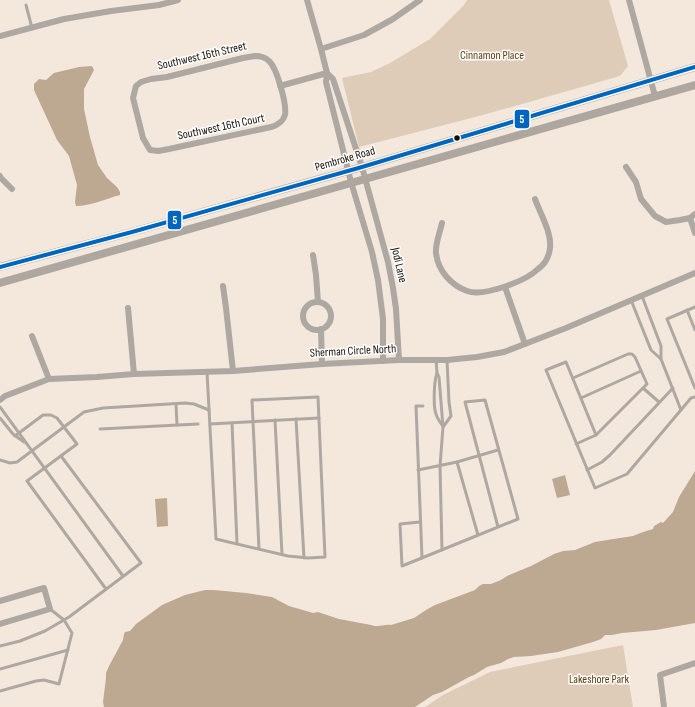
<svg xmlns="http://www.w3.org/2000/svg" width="695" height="707" font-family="'Sofia Sans Condensed',sans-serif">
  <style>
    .green { fill: #decbb8 }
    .water { fill: #bda892 }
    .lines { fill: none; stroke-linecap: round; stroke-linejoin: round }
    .service { stroke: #aea8a3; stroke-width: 3 }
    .minor { stroke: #aea8a3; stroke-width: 6 }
    .secondary { stroke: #aea7a0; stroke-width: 8 }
    .bus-1-casing { stroke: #fff; stroke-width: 7 }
    .bus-1 { stroke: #0065bd; stroke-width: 4 }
    .bus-dot { fill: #160f08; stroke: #fff; stroke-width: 1.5 }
    .labels { text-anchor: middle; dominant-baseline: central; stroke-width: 3; stroke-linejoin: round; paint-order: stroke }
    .park-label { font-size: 12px; fill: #5d3908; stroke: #fff }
    .street-label { font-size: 12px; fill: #160f08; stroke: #fff }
    .line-badge { stroke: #fff; stroke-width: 1.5 }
    .badge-label { font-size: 11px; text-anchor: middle; font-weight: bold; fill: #fff }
  </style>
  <rect width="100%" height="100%" fill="#f4e8dc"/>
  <g class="green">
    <path d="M 467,0 L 609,0 L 628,66 L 620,76 L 483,115 L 359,147 L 342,78 L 371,72 L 390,63 L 430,39 L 464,5 Z"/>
    <path d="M 623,645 L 633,707 L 425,707 L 443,695 L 490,672 Z"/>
  </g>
  <g class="water">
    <path d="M 92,66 L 94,70 L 84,89 L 84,109 L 90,137 L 98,165 L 107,178 L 117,187 L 120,192 L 120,195 C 105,199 91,206 76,206 L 75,202 L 77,185 L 69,156 L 57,140 L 34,90 L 34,84 L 39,79 L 46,80 L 54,73 L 79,67 Z"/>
    <path d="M 695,471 L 695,623 L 656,630 L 622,633 L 612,635 L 605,635 L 601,639 L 593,642 L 558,652 L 531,656 L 514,657 L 508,659 L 501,663 L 487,667 L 474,675 L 469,677 L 442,692 L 433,695 L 415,707 L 104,707 L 103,702 L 106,678 L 106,673 L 109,666 L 123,640 L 124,634 L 125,632 L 130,631 L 136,624 L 162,605 L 185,595 L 205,590 L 214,590 L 246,593 L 272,597 L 289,606 L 313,613 L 318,612 L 339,619 L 371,625 C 378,628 384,624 391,625 L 414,618 L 426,610 L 435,605 L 475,590 L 479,586 L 483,584 L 491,584 L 501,580 L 507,576 L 531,566 L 554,554 L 563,551 L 575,550 L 595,542 L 607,540 L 633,536 L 643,532 L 653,529 L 654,526 L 661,522 L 663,523 L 673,512 L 679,497 Z"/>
    <path d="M 565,475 L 570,495 L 557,498 L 552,479 Z"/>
    <path d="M 167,498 L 168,526 L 157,527 L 155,499 Z"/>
  </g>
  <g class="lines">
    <g class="service">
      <path d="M 26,5 L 32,28"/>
      <path d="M 642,296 L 661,346 L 661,359 L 681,410"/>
      <path d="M 631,300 L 651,350 L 661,359"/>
      <path d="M 695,307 L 667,319 L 695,388"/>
      <path d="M 687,310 L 695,330"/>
      <path d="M 436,359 L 437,373 L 439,377 L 443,427 L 440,466 L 442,550"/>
      <path d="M 207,372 L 216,539 L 288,556 L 308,558 L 325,557 L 318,397 L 252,400 L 259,549"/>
      <path d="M 437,373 C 434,381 433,406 436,414 C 437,418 440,422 442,425"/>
      <path d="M 573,378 L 628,354 L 632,354 L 635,357 L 647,384 L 596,435 L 576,444"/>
      <path d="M 643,388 L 659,402"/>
      <path d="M 581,398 L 641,371"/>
      <path d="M 176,404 L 177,425"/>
      <path d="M 0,407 L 123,576"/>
      <path d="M 0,418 L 13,434 L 24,442"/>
      <path d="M 296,419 L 304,558"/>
      <path d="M 275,420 L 282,554"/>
      <path d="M 232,423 L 237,544"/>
      <path d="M 210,424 L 319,418"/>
      <path d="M 443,427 L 451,416 L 449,402 L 447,360"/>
      <path d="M 100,429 L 198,424"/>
      <path d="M 596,435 L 566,362 L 546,370 L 595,488 L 627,474 L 691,398 L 695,397"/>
      <path d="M 15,436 L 43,415 L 51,415 L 57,418 L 77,444 L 27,481 L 106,589"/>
      <path d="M 0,460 L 10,463 L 17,462 L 84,412 L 103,408 L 185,403 L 194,404 L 209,410"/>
      <path d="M 457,462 L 478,535"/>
      <path d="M 418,470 L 457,462 L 498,450"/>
      <path d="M 587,470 L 602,462 L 610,455 L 673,388"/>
      <path d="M 420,522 L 400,524 L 402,566 C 441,550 479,535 518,519 L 485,400 L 465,402 L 498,527"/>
      <path d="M 422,558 L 416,406 L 423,406"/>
      <path d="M 0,646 L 20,641 L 45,631 L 69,617 L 141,563 L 61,456"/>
      <path d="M 0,669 L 68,650"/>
      <path d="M 0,691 L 36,681 L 44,680 L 59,684 L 72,633 L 64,620 L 50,609"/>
    </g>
    <g class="minor">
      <path d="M 307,0 L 321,49 L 327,73 L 326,82 L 351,182 L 372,252 L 378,280 L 383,319 L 383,361"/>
      <path d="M 629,0 L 655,96"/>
      <path d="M 0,36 L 64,19 L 111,11 L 159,5 L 178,0"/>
      <path d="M 321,49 L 364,35 L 393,19 L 420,0"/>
      <path d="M 255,56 C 260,56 265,57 269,61 C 277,68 287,105 285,115 C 283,122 278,125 271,127 L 169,149 L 158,151 L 150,150 L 143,138 L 133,98 L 136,86 L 141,82 L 151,79 L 167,77 L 243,58 Z"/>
      <path d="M 327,73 L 333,79 L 362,167 L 388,262 L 393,288 L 396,309 L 399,360"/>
      <path d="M 280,86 L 327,73"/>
      <path d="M 626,167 L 636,182 L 641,199 L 655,216 L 666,222 L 680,220 L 690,218 L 695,214"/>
      <path d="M 0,176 L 1,178 L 12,189"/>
      <path d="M 690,218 L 695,233"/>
      <path d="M 442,223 C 440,232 435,244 436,253 C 438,271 451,285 467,291 C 484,297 526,281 538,269 C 545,264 549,257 550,248 C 552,233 540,213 535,199"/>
      <path d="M 313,255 L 316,275 L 318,302"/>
      <path d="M 223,286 L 226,308 L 233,371"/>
      <path d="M 505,287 L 525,344"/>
      <circle cx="317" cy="316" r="14"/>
      <path d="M 128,308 L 134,374"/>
      <path d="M 321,329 L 322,364"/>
      <path d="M 32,336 L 49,379"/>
      <path d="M 0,400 L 5,396 L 49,379 L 97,377 L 134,374 L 233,371 L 322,364 L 399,360 L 447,360 L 477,357 L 504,352 L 566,328 L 695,273"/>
      <path d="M 0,601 L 44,588 L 50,609 L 0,624"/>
      <path d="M 664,707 L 660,675 L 695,663"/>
    </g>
    <g class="secondary">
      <path d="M 0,267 L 132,232 L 362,167 L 695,67"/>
      <path d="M 0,283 L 695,85"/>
    </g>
    <defs>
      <path id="bus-1" d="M 0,267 L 132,232 L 362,167 L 695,67"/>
    </defs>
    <use href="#bus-1" class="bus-1-casing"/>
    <use href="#bus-1" class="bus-1"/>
  </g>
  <circle class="bus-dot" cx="457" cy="138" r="3.5"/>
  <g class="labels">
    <g class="park-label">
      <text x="492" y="55">Cinnamon Place</text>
      <text x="599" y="679">Lakeshore Park</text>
    </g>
    <g class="street-label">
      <text transform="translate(202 56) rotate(-13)">Southwest 16th Street</text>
      <text transform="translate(221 127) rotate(-12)">Southwest 16th Court</text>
      <text transform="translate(345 159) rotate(-16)">Pembroke Road</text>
      <text transform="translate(399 265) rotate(77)">Jodi Lane</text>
      <text transform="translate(353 351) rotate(-3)">Sherman Circle North</text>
    </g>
  </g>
  <g class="line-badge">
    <rect x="514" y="109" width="16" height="20" rx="4" fill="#0065bd"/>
    <rect x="167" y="210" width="15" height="20" rx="4" fill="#0065bd"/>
  </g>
  <g class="badge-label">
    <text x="522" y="123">5</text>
    <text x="175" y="224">5</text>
  </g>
</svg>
